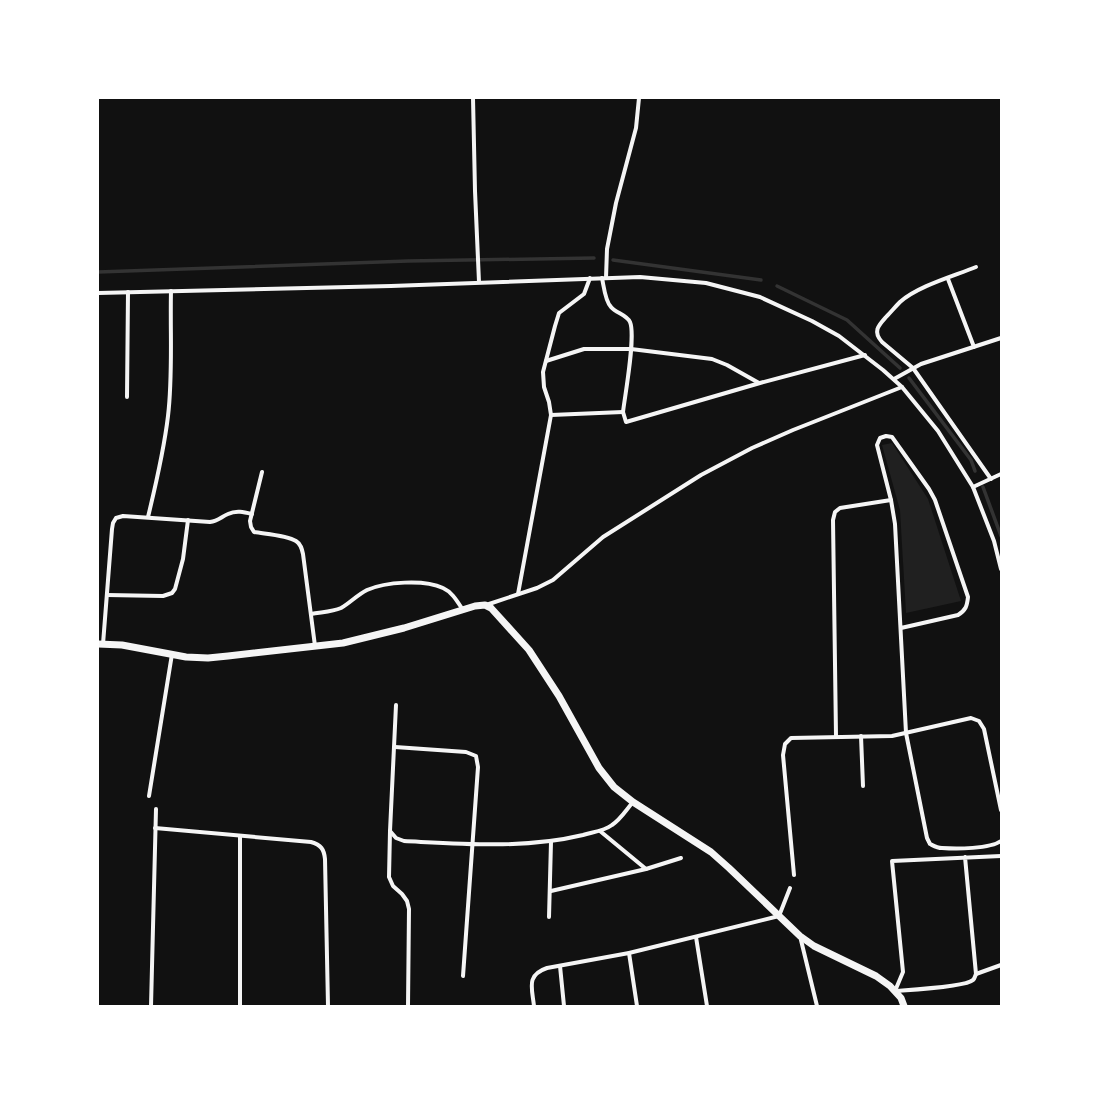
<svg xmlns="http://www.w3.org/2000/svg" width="1099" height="1104" font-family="Cabin,sans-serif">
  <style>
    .green { fill: #202020 }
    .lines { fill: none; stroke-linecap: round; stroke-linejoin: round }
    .stream { stroke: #333; stroke-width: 3.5 }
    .minor { stroke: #f5f5f5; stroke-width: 4 }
    .tertiary { stroke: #f5f5f5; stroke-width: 7 }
  </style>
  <rect width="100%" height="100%" fill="#111"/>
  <path class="green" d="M 892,443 L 928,499 L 961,601 L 906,613 L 900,510 L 882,445 Z"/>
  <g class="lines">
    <g class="stream">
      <path d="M 613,260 L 761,280"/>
      <path d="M 98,272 L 408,261 L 594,258"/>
      <path d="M 777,286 L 847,320 L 900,368"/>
      <path d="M 909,378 L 971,460 L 975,471"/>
      <path d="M 983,487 L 1001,536"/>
    </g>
    <g class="minor">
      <path d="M 473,98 L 475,191 L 479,282"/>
      <path d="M 976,267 C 954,276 918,286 900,302 C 895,307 891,312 887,316 C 879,325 872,331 882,342 L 913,368 L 991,479"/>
      <path d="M 602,278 C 604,287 605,301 611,307 C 616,313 627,315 630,322 C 636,336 625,395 623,412 L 626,422 L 760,383 L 865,355"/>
      <path d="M 606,278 L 607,249 L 616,203 L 636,128 L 639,98"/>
      <path d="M 948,279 L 974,347"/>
      <path d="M 98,293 L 391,286 L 640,277 L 706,283 L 760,297 L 812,321 L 839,336 L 883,370 L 902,387 L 938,431 L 973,487 L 994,541 L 1001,569"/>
      <path d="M 546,361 L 584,349 L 631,349 L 712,359 L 727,365 L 759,383"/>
      <path d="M 894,379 L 921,364 L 1001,338"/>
      <path d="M 127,397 L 128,292"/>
      <path d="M 551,415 L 623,412"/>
      <path d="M 262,472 L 250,521 L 251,527 L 254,532 C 265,534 286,535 296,541 C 301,544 302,549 303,554 L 315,646"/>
      <path d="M 973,487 L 1001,474"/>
      <path d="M 148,517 C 156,484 164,450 168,416 C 173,375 170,332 171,291"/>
      <path d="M 518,594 L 551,415 L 549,402 L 544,387 L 543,372 L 555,326 L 559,313 L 584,294 L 590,278"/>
      <path d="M 107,595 L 163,596 L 172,593 L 175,589 L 183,559 L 188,520"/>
      <path d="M 486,605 L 537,588 L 553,580 L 603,537 L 701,475 L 752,448 L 793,430 L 902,387"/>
      <path d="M 311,614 C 321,612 332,612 341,608 C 350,603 357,595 367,590 C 385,582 424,579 443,588 C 452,592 457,601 463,610"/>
      <path d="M 901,628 L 958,615 C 966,610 967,606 968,597 L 935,500 L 929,489 L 892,437 L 886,436 L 880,438 L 877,445 L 891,500 L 895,524 L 906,733 L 927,838 L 930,844 C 934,846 937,848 942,848 C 956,849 990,849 1001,841"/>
      <path d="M 103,644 L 112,529 L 113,523 L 116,518 L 123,516 L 210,522 C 218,521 221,517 228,514 C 236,510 244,512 252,514"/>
      <path d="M 396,705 L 390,831 L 396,838 L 404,841 C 464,844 525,849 583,835 C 593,832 604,831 612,825 C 621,819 626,810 633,802"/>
      <path d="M 836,736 L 833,520 L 835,512 L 840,508 L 891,500"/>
      <path d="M 861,736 L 863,786"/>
      <path d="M 395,747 L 466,752 L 476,756 L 478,767 L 463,976"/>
      <path d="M 149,796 L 172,654"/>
      <path d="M 155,828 L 311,842 C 321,845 324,849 325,859 L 328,1006"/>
      <path d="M 390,831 L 389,877 L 393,886 L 402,894 L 407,901 L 409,909 L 408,1006"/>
      <path d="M 600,831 L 646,869"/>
      <path d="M 965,857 L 976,974 C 975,976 975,978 973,980 C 966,987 907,990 895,991 L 903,972 L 892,861 L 1001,856"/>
      <path d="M 794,875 L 783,755 L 785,744 L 791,738 L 892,736 L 971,718 L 979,721 L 984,729 L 1001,810"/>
      <path d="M 551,891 L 646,869 L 681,858"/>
      <path d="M 549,917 L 551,842"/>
      <path d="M 800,936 L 817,1006"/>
      <path d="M 696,937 L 707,1006"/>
      <path d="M 629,953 L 637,1006"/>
      <path d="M 560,966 L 564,1006"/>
      <path d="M 976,974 L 1001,965"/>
      <path d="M 151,1006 L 156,809"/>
      <path d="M 240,1006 L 240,836"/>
      <path d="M 534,1006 C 532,988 526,975 547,968 L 629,953 L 779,916 L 790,888"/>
    </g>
    <path class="tertiary" d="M 98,644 L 122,645 L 186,657 L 208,658 L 228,656 L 343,643 L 404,628 L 475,606 L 485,605 L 491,608 L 529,650 L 559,696 L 599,768 L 614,787 L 633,802 L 711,852 L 729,868 L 800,936 L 814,946 L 876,976 L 890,986 L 901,998 L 904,1006"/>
  </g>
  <rect width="1099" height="1104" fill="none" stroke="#ffffff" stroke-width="198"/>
</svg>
